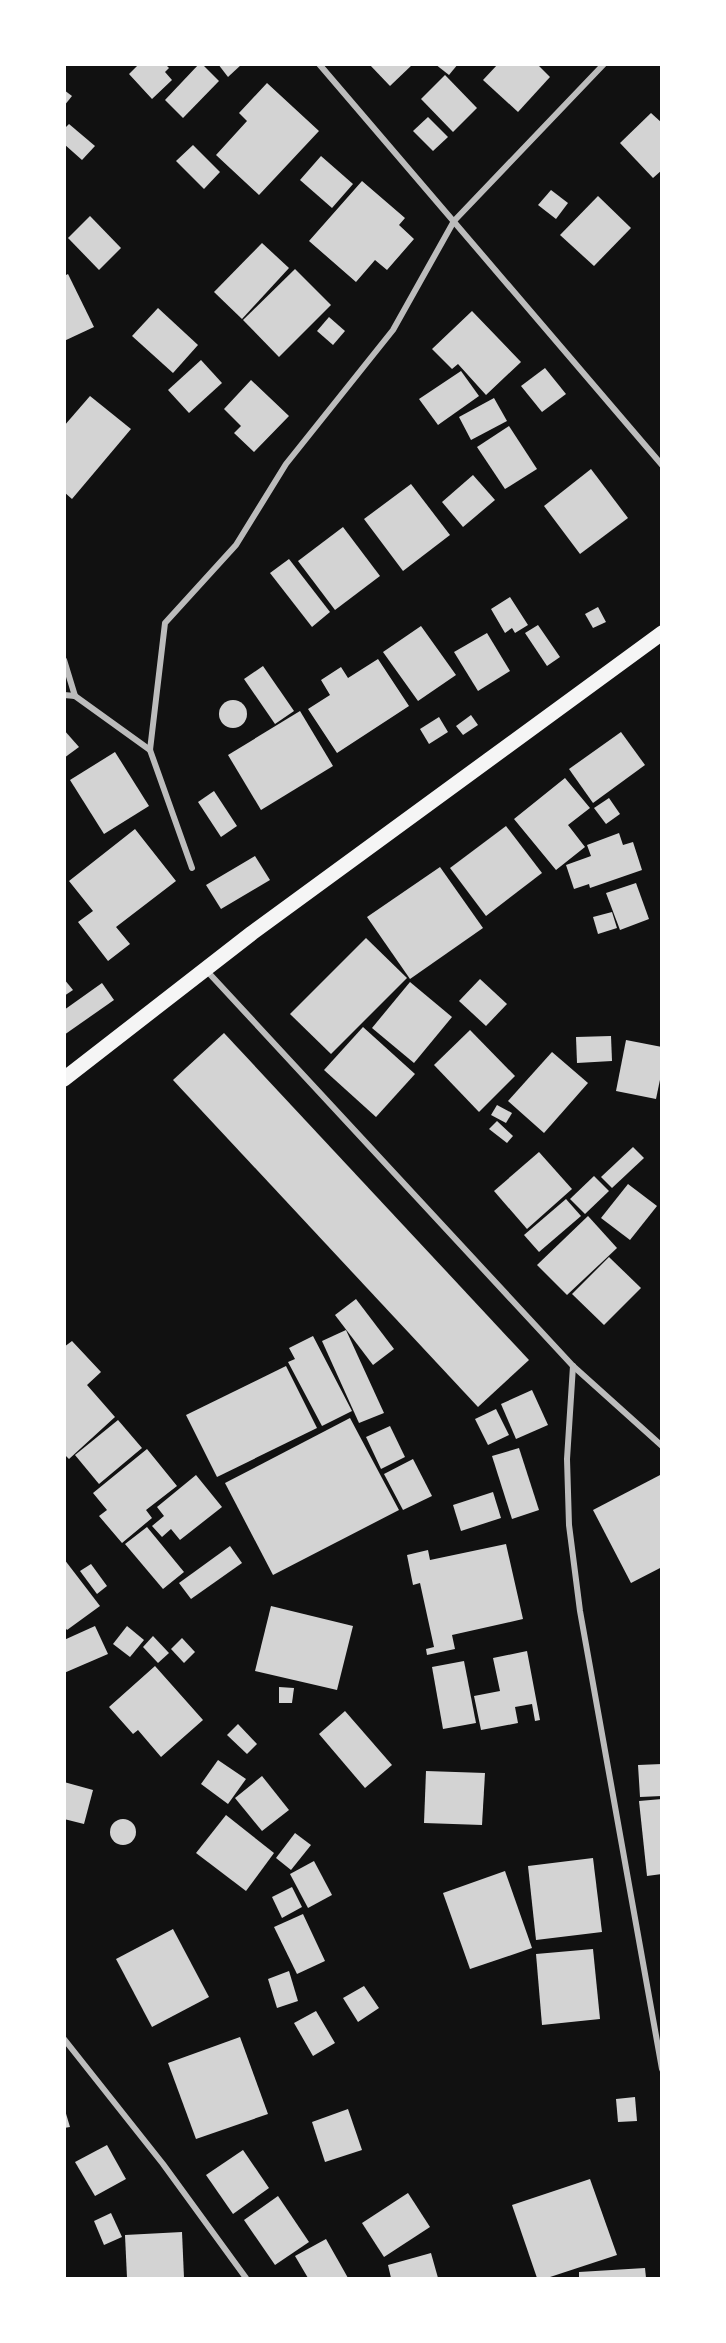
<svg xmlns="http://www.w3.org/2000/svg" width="726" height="2343" font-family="Barlow,sans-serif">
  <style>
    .building { fill: #d3d3d3 }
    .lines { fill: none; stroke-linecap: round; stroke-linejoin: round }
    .minor { stroke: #bcbcbc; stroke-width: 6 }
    .primary { stroke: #f5f5f5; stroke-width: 15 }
  </style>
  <rect width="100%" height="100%" fill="#111"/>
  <g class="building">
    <path d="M 139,64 L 165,64 L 169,68 L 165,72 L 172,80 L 152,99 L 129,74 Z"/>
    <path d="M 199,64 L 202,64 L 219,81 L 183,118 L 165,100 Z"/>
    <path d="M 218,64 L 242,64 L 228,77 Z"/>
    <path d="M 369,64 L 413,64 L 390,86 Z"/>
    <path d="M 435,64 L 458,64 L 449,75 Z"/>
    <path d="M 498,64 L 537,64 L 550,77 L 518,112 L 483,80 Z"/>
    <path d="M 445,75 L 477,108 L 453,132 L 421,99 Z"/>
    <path d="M 267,83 L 319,131 L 259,195 L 216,155 L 247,121 L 239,113 Z"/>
    <path d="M 64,90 L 72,96 L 64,106 Z"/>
    <path d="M 651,113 L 662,123 L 662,170 L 653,178 L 620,143 Z"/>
    <path d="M 428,117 L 448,137 L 433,151 L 413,131 Z"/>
    <path d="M 69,124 L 95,146 L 82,160 L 64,144 L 64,129 Z"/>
    <path d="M 193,145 L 220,172 L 204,189 L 176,161 Z"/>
    <path d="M 321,156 L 353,184 L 332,208 L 300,180 Z"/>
    <path d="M 362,181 L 405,218 L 399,225 L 414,239 L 387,270 L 375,260 L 356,282 L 309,241 Z"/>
    <path d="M 551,190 L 568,203 L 556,219 L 538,205 Z"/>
    <path d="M 598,196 L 631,228 L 594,266 L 560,235 Z"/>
    <path d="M 90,216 L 121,248 L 99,270 L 68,238 Z"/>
    <path d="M 262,243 L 289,268 L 242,319 L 214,292 Z"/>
    <path d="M 295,269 L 331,305 L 279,357 L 243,320 Z"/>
    <path d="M 68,274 L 94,327 L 64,341 L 64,276 Z"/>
    <path d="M 158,308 L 198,345 L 173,373 L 132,336 Z"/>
    <path d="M 472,311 L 521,362 L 486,395 L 458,364 L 452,369 L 432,349 Z"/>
    <path d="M 329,317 L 345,331 L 333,345 L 317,331 Z"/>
    <path d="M 201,360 L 222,383 L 189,413 L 168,390 Z"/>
    <path d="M 545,368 L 566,394 L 542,412 L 521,386 Z"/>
    <path d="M 461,371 L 479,396 L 438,425 L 419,399 Z"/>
    <path d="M 251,380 L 289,416 L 254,452 L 234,433 L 241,426 L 224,409 Z"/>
    <path d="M 90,396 L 131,429 L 72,499 L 64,492 L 64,426 Z"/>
    <path d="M 494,398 L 507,421 L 471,440 L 459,417 Z"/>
    <path d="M 509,426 L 537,469 L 505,489 L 477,447 Z"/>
    <path d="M 591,469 L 628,518 L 580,554 L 544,506 Z"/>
    <path d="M 473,475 L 495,500 L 463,527 L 442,502 Z"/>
    <path d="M 411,484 L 450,535 L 403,571 L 364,519 Z"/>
    <path d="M 343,527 L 380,576 L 335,610 L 298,561 Z"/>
    <path d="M 289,559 L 330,612 L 312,627 L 270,573 Z"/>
    <path d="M 510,597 L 528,625 L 515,633 L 512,628 L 505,633 L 491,609 Z"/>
    <path d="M 598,607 L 606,622 L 593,628 L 585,614 Z"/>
    <path d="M 538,625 L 560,657 L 547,666 L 525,633 Z"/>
    <path d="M 421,626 L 456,675 L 418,701 L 383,652 Z"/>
    <path d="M 487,633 L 510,671 L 478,691 L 454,652 Z"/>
    <path d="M 378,659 L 409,706 L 337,753 L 308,709 L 330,695 L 321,680 L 341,667 L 348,678 Z"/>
    <path d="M 263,666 L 294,711 L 275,724 L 244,679 Z"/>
    <circle cx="233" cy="714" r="14"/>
    <path d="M 300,711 L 333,766 L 261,810 L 228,755 Z"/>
    <path d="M 471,715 L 478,725 L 463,735 L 456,726 Z"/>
    <path d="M 439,717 L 448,732 L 429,744 L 420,729 Z"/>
    <path d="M 64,730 L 79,747 L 64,758 Z"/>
    <path d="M 621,732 L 645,765 L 593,803 L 569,769 Z"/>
    <path d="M 115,752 L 149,806 L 104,834 L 70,780 Z"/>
    <path d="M 565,778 L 590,808 L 568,825 L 585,847 L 556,870 L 514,819 Z"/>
    <path d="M 214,791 L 237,826 L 221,837 L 198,802 Z"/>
    <path d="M 609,798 L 620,814 L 606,824 L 594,808 Z"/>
    <path d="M 506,826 L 542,873 L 486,916 L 450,868 Z"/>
    <path d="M 135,829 L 176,881 L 116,927 L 130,944 L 108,961 L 78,922 L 93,911 L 69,881 Z"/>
    <path d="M 619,833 L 623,845 L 633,842 L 642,870 L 590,888 L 589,884 L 574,889 L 566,865 L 591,856 L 587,845 Z"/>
    <path d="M 255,856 L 270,880 L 221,909 L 206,885 Z"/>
    <path d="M 440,867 L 483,928 L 410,979 L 367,917 Z"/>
    <path d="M 636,883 L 649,919 L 620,930 L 606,893 Z"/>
    <path d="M 612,912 L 617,928 L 598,934 L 593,917 Z"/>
    <path d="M 366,938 L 407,978 L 331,1054 L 290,1014 Z"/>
    <path d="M 64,979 L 73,990 L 64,996 Z"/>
    <path d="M 480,979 L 507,1004 L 486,1026 L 459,1001 Z"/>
    <path d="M 410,982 L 452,1017 L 414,1063 L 372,1028 Z"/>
    <path d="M 102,983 L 114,1000 L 64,1035 L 64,1010 Z"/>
    <path d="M 363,1027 L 415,1074 L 376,1117 L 324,1070 Z"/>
    <path d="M 470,1030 L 515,1076 L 479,1112 L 434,1065 Z"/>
    <path d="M 224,1033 L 529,1360 L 478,1407 L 173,1080 Z"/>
    <path d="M 611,1036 L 612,1061 L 577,1063 L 576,1037 Z"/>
    <path d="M 626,1040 L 662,1047 L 662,1070 L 656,1099 L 616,1091 Z"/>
    <path d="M 552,1052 L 588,1083 L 544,1133 L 508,1101 Z"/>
    <path d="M 497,1105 L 512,1113 L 506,1123 L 491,1115 Z"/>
    <path d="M 497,1121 L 513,1136 L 507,1143 L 489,1129 Z"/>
    <path d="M 633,1147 L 644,1158 L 612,1188 L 601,1177 Z"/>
    <path d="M 539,1152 L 572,1189 L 527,1229 L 494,1191 Z"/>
    <path d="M 594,1176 L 609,1191 L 585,1214 L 570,1199 Z"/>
    <path d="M 628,1184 L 657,1206 L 630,1240 L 601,1218 Z"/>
    <path d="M 566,1199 L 581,1216 L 539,1252 L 524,1235 Z"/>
    <path d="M 588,1216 L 617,1248 L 567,1295 L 537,1265 Z"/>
    <path d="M 609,1257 L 641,1288 L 604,1325 L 572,1294 Z"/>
    <path d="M 356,1299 L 394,1349 L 373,1365 L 335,1315 Z"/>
    <path d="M 346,1330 L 384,1413 L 359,1423 L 322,1341 Z"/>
    <path d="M 313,1336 L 352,1411 L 322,1426 L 288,1362 L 295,1359 L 289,1348 Z"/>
    <path d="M 72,1341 L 101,1372 L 87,1385 L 115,1417 L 69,1459 L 64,1454 L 64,1347 Z"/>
    <path d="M 286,1366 L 317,1428 L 217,1477 L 186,1415 Z"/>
    <path d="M 532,1390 L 548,1425 L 516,1439 L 501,1404 Z"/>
    <path d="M 496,1409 L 509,1435 L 488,1445 L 475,1419 Z"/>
    <path d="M 350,1418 L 399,1510 L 273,1575 L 225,1483 Z"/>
    <path d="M 118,1420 L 142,1448 L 99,1484 L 75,1455 Z"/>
    <path d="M 390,1426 L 405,1457 L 381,1469 L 366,1437 Z"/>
    <path d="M 519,1448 L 539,1510 L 512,1519 L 492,1456 Z"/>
    <path d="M 147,1449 L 177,1486 L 146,1510 L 152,1518 L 122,1543 L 99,1516 L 107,1510 L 93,1493 Z"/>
    <path d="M 413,1459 L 432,1496 L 403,1510 L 384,1474 Z"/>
    <path d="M 662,1474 L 662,1567 L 631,1583 L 593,1510 Z"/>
    <path d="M 196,1475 L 222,1507 L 180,1540 L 171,1529 L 162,1537 L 152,1526 L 164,1516 L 157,1507 Z"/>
    <path d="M 493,1492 L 501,1518 L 461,1531 L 453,1505 Z"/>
    <path d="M 147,1527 L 184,1572 L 163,1589 L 125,1544 Z"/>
    <path d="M 506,1544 L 523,1619 L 452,1635 L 455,1649 L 427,1655 L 426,1649 L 434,1647 L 420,1583 L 413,1585 L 407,1555 L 428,1550 L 430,1560 Z"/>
    <path d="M 230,1546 L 242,1563 L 191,1599 L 179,1583 Z"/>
    <path d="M 64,1559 L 100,1606 L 67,1630 L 64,1626 Z"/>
    <path d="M 91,1564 L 107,1586 L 97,1594 L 80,1571 Z"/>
    <path d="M 271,1606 L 353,1626 L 337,1690 L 255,1671 Z"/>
    <path d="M 95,1626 L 108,1654 L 64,1673 L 64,1640 Z"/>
    <path d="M 127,1626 L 144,1640 L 130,1657 L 113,1644 Z"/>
    <path d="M 153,1636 L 169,1653 L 158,1663 L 143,1647 Z"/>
    <path d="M 182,1638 L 195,1652 L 184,1663 L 171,1649 Z"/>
    <path d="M 527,1651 L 540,1720 L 535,1721 L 532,1704 L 515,1707 L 518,1723 L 481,1730 L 474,1696 L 500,1691 L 493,1658 Z"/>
    <path d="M 464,1661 L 476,1723 L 443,1729 L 432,1667 Z"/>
    <path d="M 155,1666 L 203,1720 L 161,1757 L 138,1730 L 133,1734 L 109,1707 Z"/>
    <path d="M 279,1687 L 294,1688 L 292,1703 L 279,1703 Z"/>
    <path d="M 345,1711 L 392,1765 L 365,1788 L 319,1734 Z"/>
    <path d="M 238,1724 L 257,1744 L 247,1754 L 227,1735 Z"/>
    <path d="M 218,1760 L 246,1779 L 228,1804 L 201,1784 Z"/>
    <path d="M 662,1764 L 662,1796 L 640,1797 L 638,1765 Z"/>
    <path d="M 426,1771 L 485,1773 L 482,1825 L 424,1823 Z"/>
    <path d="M 262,1776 L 289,1810 L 262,1831 L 235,1798 Z"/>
    <path d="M 64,1782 L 93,1790 L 84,1824 L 64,1819 Z"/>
    <path d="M 662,1799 L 662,1874 L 647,1876 L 639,1801 Z"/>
    <path d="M 226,1815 L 274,1853 L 246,1891 L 196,1853 Z"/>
    <circle cx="123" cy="1832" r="13"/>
    <path d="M 295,1833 L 311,1845 L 291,1870 L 276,1858 Z"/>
    <path d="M 593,1858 L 602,1932 L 536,1940 L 528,1866 Z"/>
    <path d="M 314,1861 L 332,1895 L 308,1908 L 290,1874 Z"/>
    <path d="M 505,1871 L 532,1948 L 470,1969 L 443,1893 Z"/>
    <path d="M 292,1887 L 302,1907 L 282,1918 L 272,1897 Z"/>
    <path d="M 303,1914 L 325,1961 L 297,1974 L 274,1927 Z"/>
    <path d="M 173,1929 L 209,1997 L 152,2027 L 116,1959 Z"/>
    <path d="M 593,1949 L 600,2019 L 542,2025 L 536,1954 Z"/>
    <path d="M 289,1971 L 298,2001 L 277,2008 L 268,1979 Z"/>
    <path d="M 364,1986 L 379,2008 L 358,2022 L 343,1998 Z"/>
    <path d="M 316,2011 L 335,2043 L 313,2056 L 294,2023 Z"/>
    <path d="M 240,2037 L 268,2114 L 196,2139 L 168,2063 Z"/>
    <path d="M 635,2097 L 637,2121 L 618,2122 L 616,2099 Z"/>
    <path d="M 64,2107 L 70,2127 L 64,2128 Z"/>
    <path d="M 348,2109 L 362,2150 L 325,2162 L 312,2122 Z"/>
    <path d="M 107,2145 L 126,2179 L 95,2196 L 75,2162 Z"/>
    <path d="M 243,2150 L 269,2188 L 233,2214 L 206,2175 Z"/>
    <path d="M 590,2179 L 617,2255 L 547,2278 L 537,2278 L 512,2205 Z"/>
    <path d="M 408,2193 L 430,2227 L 384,2257 L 362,2223 Z"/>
    <path d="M 278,2196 L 309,2242 L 275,2265 L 244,2220 Z"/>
    <path d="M 111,2213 L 122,2237 L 104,2245 L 94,2221 Z"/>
    <path d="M 182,2232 L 184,2278 L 127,2278 L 125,2235 Z"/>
    <path d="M 326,2239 L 348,2278 L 308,2278 L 295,2256 Z"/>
    <path d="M 431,2253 L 438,2278 L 391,2278 L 388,2265 Z"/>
    <path d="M 645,2268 L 646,2278 L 579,2278 L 579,2272 Z"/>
  </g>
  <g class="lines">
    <g class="minor">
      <path d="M 319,64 L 662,465"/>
      <path d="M 64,660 L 75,696"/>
      <path d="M 64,695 L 75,696 L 150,750"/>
      <path d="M 192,868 L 150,750 L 165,623 L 236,545 L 286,464 L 393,330 L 454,221 L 604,64"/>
      <path d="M 206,970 L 573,1366 L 662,1446"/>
      <path d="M 573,1366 L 567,1459 L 569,1525 L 580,1611 L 662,2069"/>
      <path d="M 64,2039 L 163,2164 L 246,2278"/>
    </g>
    <path class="primary" d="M 64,1079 L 252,933 L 662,633"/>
  </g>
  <rect width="726" height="2343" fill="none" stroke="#ffffff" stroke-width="132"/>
</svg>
